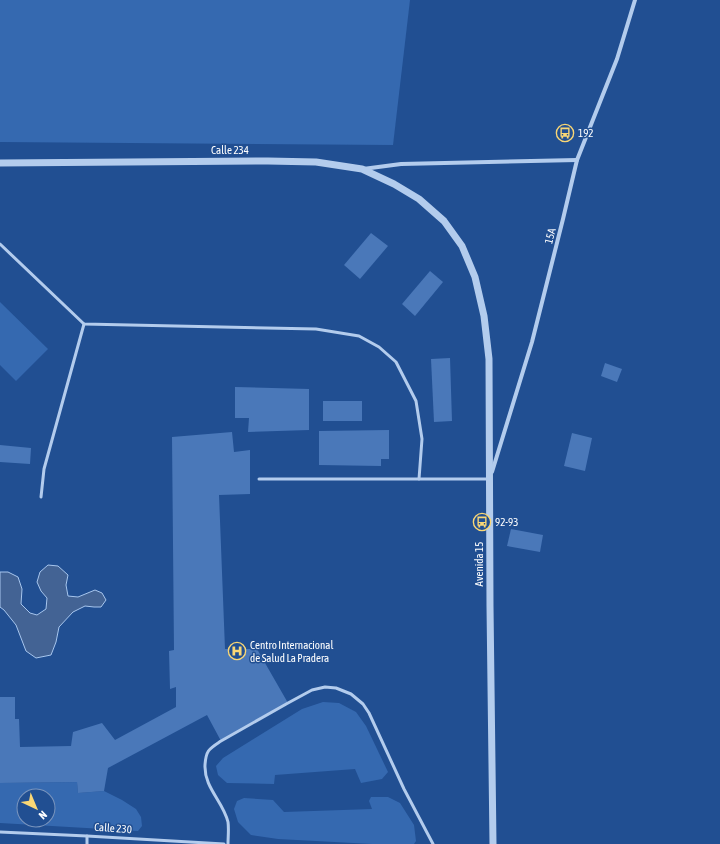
<svg xmlns="http://www.w3.org/2000/svg" width="720" height="844" font-family="'Asap Condensed',sans-serif">
  <style>
    .green { fill: #3569b0; fill-rule: evenodd }
    .water { fill: #436394; stroke: #a7c6ee }
    .building { fill: #4a78b9 }
    .lines { fill: none; stroke-linecap: round; stroke-linejoin: round }
    .service { stroke: #b3cced; stroke-width: 3 }
    .minor { stroke: #b3cced; stroke-width: 4 }
    .tertiary { stroke: #b3cced; stroke-width: 7 }
    .labels { text-anchor: middle; dominant-baseline: central; stroke-width: 3; stroke-linejoin: round; paint-order: stroke }
    .poi-label { font-size: 11px; fill: #fff; stroke: #214f92; text-anchor: start }
    .street-label { font-size: 11px; fill: #fff; stroke: #214f92 }
  </style>
  <rect width="100%" height="100%" fill="#214f92"/>
  <g class="green">
    <path d="M 0,0 L 410,0 L 393,145 L 0,142 Z"/>
    <path d="M 0,302 L 48,349 L 16,381 L 0,365 Z"/>
    <path d="M 323,702 L 339,703 L 356,712 L 366,726 L 388,772 L 382,779 L 361,783 L 355,769 L 275,775 L 274,784 L 227,783 L 218,775 L 216,766 L 223,758 L 302,709 Z"/>
    <path d="M 77,782 L 78,793 L 104,791 L 122,800 L 136,809 L 141,817 L 142,826 L 138,831 L 0,823 L 0,783 ZM 24,796 L 48,796 L 48,820 L 24,820 Z"/>
    <path d="M 371,797 L 388,797 L 400,803 L 414,825 L 416,841 L 414,844 L 372,844 L 278,839 L 251,835 L 238,822 L 234,809 L 237,801 L 244,798 L 273,800 L 284,812 L 372,809 L 369,801 Z"/>
  </g>
  <path class="water" d="M 48,565 L 58,566 L 68,575 L 66,585 L 68,596 L 78,597 L 95,590 L 102,593 L 106,600 L 101,607 L 94,607 L 85,606 L 73,612 L 59,627 L 56,642 L 51,655 L 36,658 L 26,651 L 16,625 L 4,610 L 0,607 L 0,572 L 8,572 L 18,577 L 22,589 L 21,604 L 30,613 L 37,615 L 46,609 L 47,598 L 41,591 L 37,582 L 40,572 Z"/>
  <g class="building">
    <path d="M 371,233 L 388,246 L 360,279 L 344,265 Z"/>
    <path d="M 430,271 L 443,282 L 415,316 L 402,304 Z"/>
    <path d="M 450,358 L 452,421 L 434,422 L 431,359 Z"/>
    <path d="M 605,363 L 622,369 L 617,382 L 601,376 Z"/>
    <path d="M 235,387 L 309,389 L 309,430 L 248,432 L 249,418 L 235,418 Z"/>
    <rect x="323" y="401" width="39" height="20"/>
    <path d="M 389,430 L 389,459 L 381,459 L 381,466 L 319,465 L 319,431 Z"/>
    <path d="M 232,432 L 234,452 L 250,450 L 250,494 L 219,495 L 225,649 L 257,649 L 288,703 L 221,741 L 207,715 L 108,768 L 104,791 L 78,793 L 77,782 L 0,783 L 0,697 L 15,697 L 15,719 L 19,719 L 20,747 L 71,746 L 73,732 L 102,723 L 115,740 L 176,707 L 176,687 L 170,689 L 169,651 L 174,650 L 172,437 Z"/>
    <path d="M 572,433 L 592,438 L 585,471 L 564,466 Z"/>
    <path d="M 0,445 L 31,448 L 30,464 L 0,462 Z"/>
    <path d="M 511,529 L 543,535 L 540,552 L 507,546 Z"/>
  </g>
  <g class="lines">
    <g class="service">
      <path d="M 0,244 L 84,324 L 316,329 L 359,336 L 379,347 L 396,362 L 416,401 L 422,439 L 419,479"/>
      <path d="M 259,479 L 489,479"/>
      <path d="M 41,497 L 44,469 L 84,324"/>
      <path d="M 0,832 L 87,836 L 224,844"/>
      <path d="M 87,836 L 87,844"/>
      <path d="M 228,844 C 228,837 229,829 228,822 C 223,801 204,788 205,765 C 206,750 209,749 221,741 L 288,703 L 312,690 L 325,687 L 336,688 L 351,694 L 363,704 L 369,713 L 404,789 L 433,844"/>
    </g>
    <g class="minor">
      <path d="M 363,169 L 401,164 L 577,160"/>
      <path d="M 492,472 L 532,342 L 563,219 L 577,160 L 617,59 L 635,0"/>
    </g>
    <path class="tertiary" d="M 0,163 L 268,161 L 316,162 L 362,169 L 394,184 L 419,199 L 444,221 L 462,246 L 475,277 L 484,316 L 489,359 L 490,606 L 493,844"/>
  </g>
  <defs>
    <symbol id="bus-ring" viewBox="-11 -11 22 22"><circle r="9.5" fill="#214f92" stroke="#fad775" stroke-width="1.5"/><path d="M-5-6H5V4H4V6H2V4H-2V6H-4V4H-5ZM-3.5-4V0h7V-4ZM-3.5 1.2v1.5H-2V1.2ZM2 1.2v1.5H3.5V1.2Z" fill="#fad775"/></symbol>
    <symbol id="hospital-ring" viewBox="-11 -11 22 22"><circle r="9.5" fill="#214f92" stroke="#fad775" stroke-width="1.5"/><path d="M-5-5h3v3.5h4V-5h3V5h-3V1.5h-4V5h-3Z" fill="#fad775"/></symbol>
  </defs>
  <g fill-rule="evenodd">
    <use href="#bus-ring" x="555" y="123" width="20" height="20"/>
    <use href="#bus-ring" x="472" y="512" width="20" height="20"/>
    <use href="#hospital-ring" x="227" y="641" width="20" height="20"/>
  </g>
  <g class="labels">
    <g class="poi-label">
      <text x="578" y="133">192</text>
      <text x="495" y="522">92-93</text>
      <text x="250" y="645">Centro Internacional<tspan x="250" dy="13">de Salud La Pradera</tspan></text>
    </g>
    <g class="street-label">
      <text x="230" y="150">Calle 234</text>
      <text transform="translate(550 236) rotate(-76)">15A</text>
      <text transform="translate(479 564) rotate(-90)">Avenida 15</text>
      <text transform="translate(113 828) rotate(4)">Calle 230</text>
    </g>
  </g>
  <g transform="translate(36 808) rotate(136)"><circle r="19" fill="#214f92" stroke="#7a95be"/>
  <path d="M0-3L7 15L0 10L-7 15Z" fill="#fad775"/>
  <text y="-6" font-size="11" font-weight="bold" text-anchor="middle" fill="#ffffff">N</text>
  </g>
</svg>
